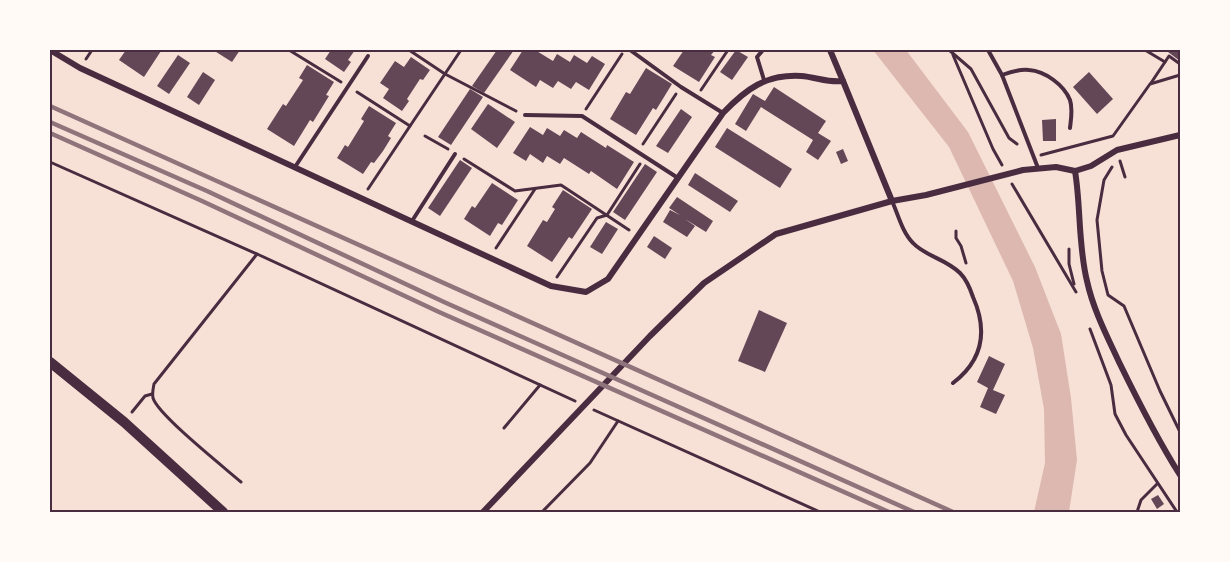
<svg xmlns="http://www.w3.org/2000/svg" width="1230" height="562" font-family="'Source Sans 3',sans-serif">
  <style>
    .water { fill: #dcb8b0 }
    .building { fill: #644757 }
    .lines { fill: none; stroke-linecap: round; stroke-linejoin: round }
    .path { stroke: #4a2c40; stroke-width: 3 }
    .service { stroke: #4a2c40; stroke-width: 4 }
    .minor { stroke: #4a2c40; stroke-width: 6 }
    .primary { stroke: #4a2c40; stroke-width: 10 }
    .rail { stroke: #8f747c; stroke-width: 4.5 }
    .neatline { fill: none; stroke: #4a2c40; stroke-width: 2 }
  </style>
  <rect width="100%" height="100%" fill="#f7e1d7"/>
  <path class="water" d="M 873,50 L 906,50 L 968,132 L 1035,267 L 1061,334 L 1071,398 L 1077,460 L 1069,512 L 1034,512 L 1045,463 L 1044,409 L 1033,348 L 1013,281 L 949,147 Z"/>
  <g class="building">
    <path d="M 126,50 L 158,50 L 161,51 L 144,77 L 119,60 Z"/>
    <path d="M 213,50 L 240,50 L 232,62 Z"/>
    <path d="M 331,50 L 355,50 L 348,60 L 351,62 L 344,72 L 325,59 Z"/>
    <path d="M 497,50 L 514,50 L 484,93 L 472,86 Z"/>
    <path d="M 523,50 L 535,50 L 553,61 L 557,54 L 570,62 L 574,55 L 587,63 L 592,56 L 605,64 L 589,90 L 576,82 L 571,89 L 558,81 L 553,88 L 540,80 L 536,87 L 510,70 Z"/>
    <path d="M 684,50 L 715,50 L 711,55 L 715,57 L 699,82 L 673,66 Z"/>
    <path d="M 736,50 L 748,57 L 732,80 L 720,72 Z"/>
    <path d="M 1170,50 L 1180,50 L 1180,61 L 1168,52 Z"/>
    <path d="M 178,55 L 190,63 L 169,94 L 157,86 Z"/>
    <path d="M 411,57 L 430,70 L 423,80 L 420,79 L 407,99 L 409,101 L 402,111 L 383,98 L 389,89 L 380,83 L 395,61 L 404,67 Z"/>
    <path d="M 307,65 L 334,82 L 326,95 L 329,96 L 313,122 L 310,120 L 294,146 L 267,129 L 283,104 L 286,106 L 303,80 L 299,78 Z"/>
    <path d="M 646,68 L 672,84 L 656,110 L 653,108 L 636,135 L 610,119 L 626,92 L 630,94 Z"/>
    <path d="M 203,72 L 215,80 L 199,105 L 187,97 Z"/>
    <path d="M 1089,72 L 1113,99 L 1097,114 L 1073,87 Z"/>
    <path d="M 774,87 L 826,121 L 818,133 L 831,141 L 818,160 L 806,152 L 813,140 L 761,107 L 746,131 L 735,124 L 753,94 L 765,101 Z"/>
    <path d="M 470,89 L 483,97 L 451,145 L 438,137 Z"/>
    <path d="M 488,104 L 515,122 L 497,148 L 471,129 Z"/>
    <path d="M 369,106 L 396,123 L 388,136 L 391,138 L 383,151 L 374,163 L 371,162 L 363,174 L 337,158 L 345,145 L 348,147 L 364,121 L 361,119 Z"/>
    <path d="M 681,109 L 692,117 L 668,153 L 656,146 Z"/>
    <path d="M 1056,119 L 1056,141 L 1043,141 L 1042,120 Z"/>
    <path d="M 530,127 L 543,135 L 547,128 L 560,136 L 564,130 L 577,138 L 581,132 L 606,148 L 607,145 L 634,162 L 617,189 L 591,171 L 589,174 L 564,158 L 560,164 L 547,156 L 543,163 L 530,154 L 526,161 L 513,153 Z"/>
    <path d="M 727,128 L 792,169 L 780,188 L 715,147 Z"/>
    <path d="M 843,149 L 848,161 L 841,164 L 836,152 Z"/>
    <path d="M 460,160 L 472,168 L 440,216 L 428,208 Z"/>
    <path d="M 645,164 L 657,172 L 625,220 L 613,212 Z"/>
    <path d="M 695,173 L 738,201 L 730,212 L 688,185 Z"/>
    <path d="M 492,183 L 518,200 L 502,225 L 498,223 L 490,236 L 464,219 L 472,206 L 475,208 Z"/>
    <path d="M 563,190 L 592,209 L 572,239 L 569,237 L 552,262 L 527,246 L 543,220 L 547,222 L 555,209 L 552,207 Z"/>
    <path d="M 677,197 L 713,221 L 706,232 L 685,219 L 695,226 L 687,237 L 663,222 L 670,210 L 680,215 L 669,208 Z"/>
    <path d="M 606,222 L 618,229 L 602,254 L 590,247 Z"/>
    <path d="M 654,236 L 672,248 L 665,259 L 647,247 Z"/>
    <path d="M 759,310 L 787,323 L 765,372 L 738,361 Z"/>
    <path d="M 989,356 L 1005,364 L 993,390 L 1005,395 L 996,414 L 980,407 L 988,388 L 977,382 Z"/>
    <path d="M 1158,495 L 1164,504 L 1157,509 L 1151,499 Z"/>
  </g>
  <g class="lines">
    <g class="path">
      <path d="M 289,50 L 341,82"/>
      <path d="M 409,50 L 445,74 L 516,111"/>
      <path d="M 949,50 L 971,69 L 1009,138 L 1017,144"/>
      <path d="M 1145,50 L 1165,62"/>
      <path d="M 953,55 L 993,149 L 1002,165"/>
      <path d="M 86,59 L 92,50"/>
      <path d="M 1151,83 L 1169,56 L 1180,64"/>
      <path d="M 701,90 L 728,50"/>
      <path d="M 357,92 L 410,126 L 461,50"/>
      <path d="M 586,109 L 622,54"/>
      <path d="M 425,136 L 448,149"/>
      <path d="M 643,144 L 676,94"/>
      <path d="M 1041,155 L 1113,136 L 1150,84 L 1180,75"/>
      <path d="M 464,159 L 515,191 L 561,185 L 629,230"/>
      <path d="M 1120,161 L 1125,177"/>
      <path d="M 50,162 L 257,254 L 575,401"/>
      <path d="M 1112,167 L 1104,180 L 1097,220 L 1102,271 L 1108,295 L 1124,306 L 1160,391 L 1180,432"/>
      <path d="M 1012,184 L 1076,292"/>
      <path d="M 368,189 L 410,126"/>
      <path d="M 956,231 L 956,238 L 961,246 L 966,263"/>
      <path d="M 496,248 L 535,189"/>
      <path d="M 1069,249 L 1069,264 L 1074,284"/>
      <path d="M 557,277 L 597,218 L 607,215 L 640,164"/>
      <path d="M 1090,329 L 1111,385 L 1115,414 L 1126,435 L 1177,512"/>
      <path d="M 594,410 L 820,512"/>
      <path d="M 132,412 L 145,396 L 152,394"/>
      <path d="M 504,428 L 540,385"/>
      <path d="M 241,482 C 225,468 158,415 153,398 C 152,393 153,389 154,384 L 257,254"/>
      <path d="M 542,512 L 590,463 L 618,421"/>
      <path d="M 1137,512 L 1141,500 L 1157,484"/>
    </g>
    <g class="service">
      <path d="M 630,50 L 681,87 L 723,113"/>
      <path d="M 763,50 L 757,57 L 764,80"/>
      <path d="M 988,50 L 1002,75 L 1038,168"/>
      <path d="M 1002,75 C 1010,72 1020,69 1029,70 C 1045,71 1064,85 1070,100 C 1073,109 1071,119 1070,128"/>
      <path d="M 525,115 L 582,116 L 678,178"/>
      <path d="M 295,167 L 368,56"/>
      <path d="M 892,201 C 898,214 902,232 913,243 C 925,256 946,259 960,273 C 967,280 970,288 973,297 C 988,331 983,360 953,383"/>
      <path d="M 412,221 L 455,154"/>
    </g>
    <g class="minor">
      <path d="M 50,50 L 80,68 L 551,286 L 586,292 L 608,279 L 723,113 C 746,89 766,74 801,76 C 816,77 828,83 843,81 L 892,201"/>
      <path d="M 830,50 L 843,81"/>
      <path d="M 1075,171 C 1081,207 1078,245 1087,281 C 1093,309 1107,336 1119,362 C 1138,401 1157,439 1180,475"/>
      <path d="M 483,512 L 650,336 L 704,283 L 776,234 L 892,201 L 926,195 L 1023,170 L 1056,167 L 1075,171 L 1091,166 L 1117,150 L 1180,135"/>
    </g>
    <path class="primary" d="M 50,362 L 124,422 L 223,512"/>
    <g class="rail">
      <path d="M 50,106 L 953,512"/>
      <path d="M 50,122 L 207,191 L 444,302 L 914,512"/>
      <path d="M 50,133 L 202,201 L 439,312 L 889,512"/>
    </g>
  </g>
  <rect width="1230" height="562" fill="none" stroke="#fffaf5" stroke-width="102"/>
  <rect x="51" y="51" width="1128" height="460" class="neatline"/>
</svg>
